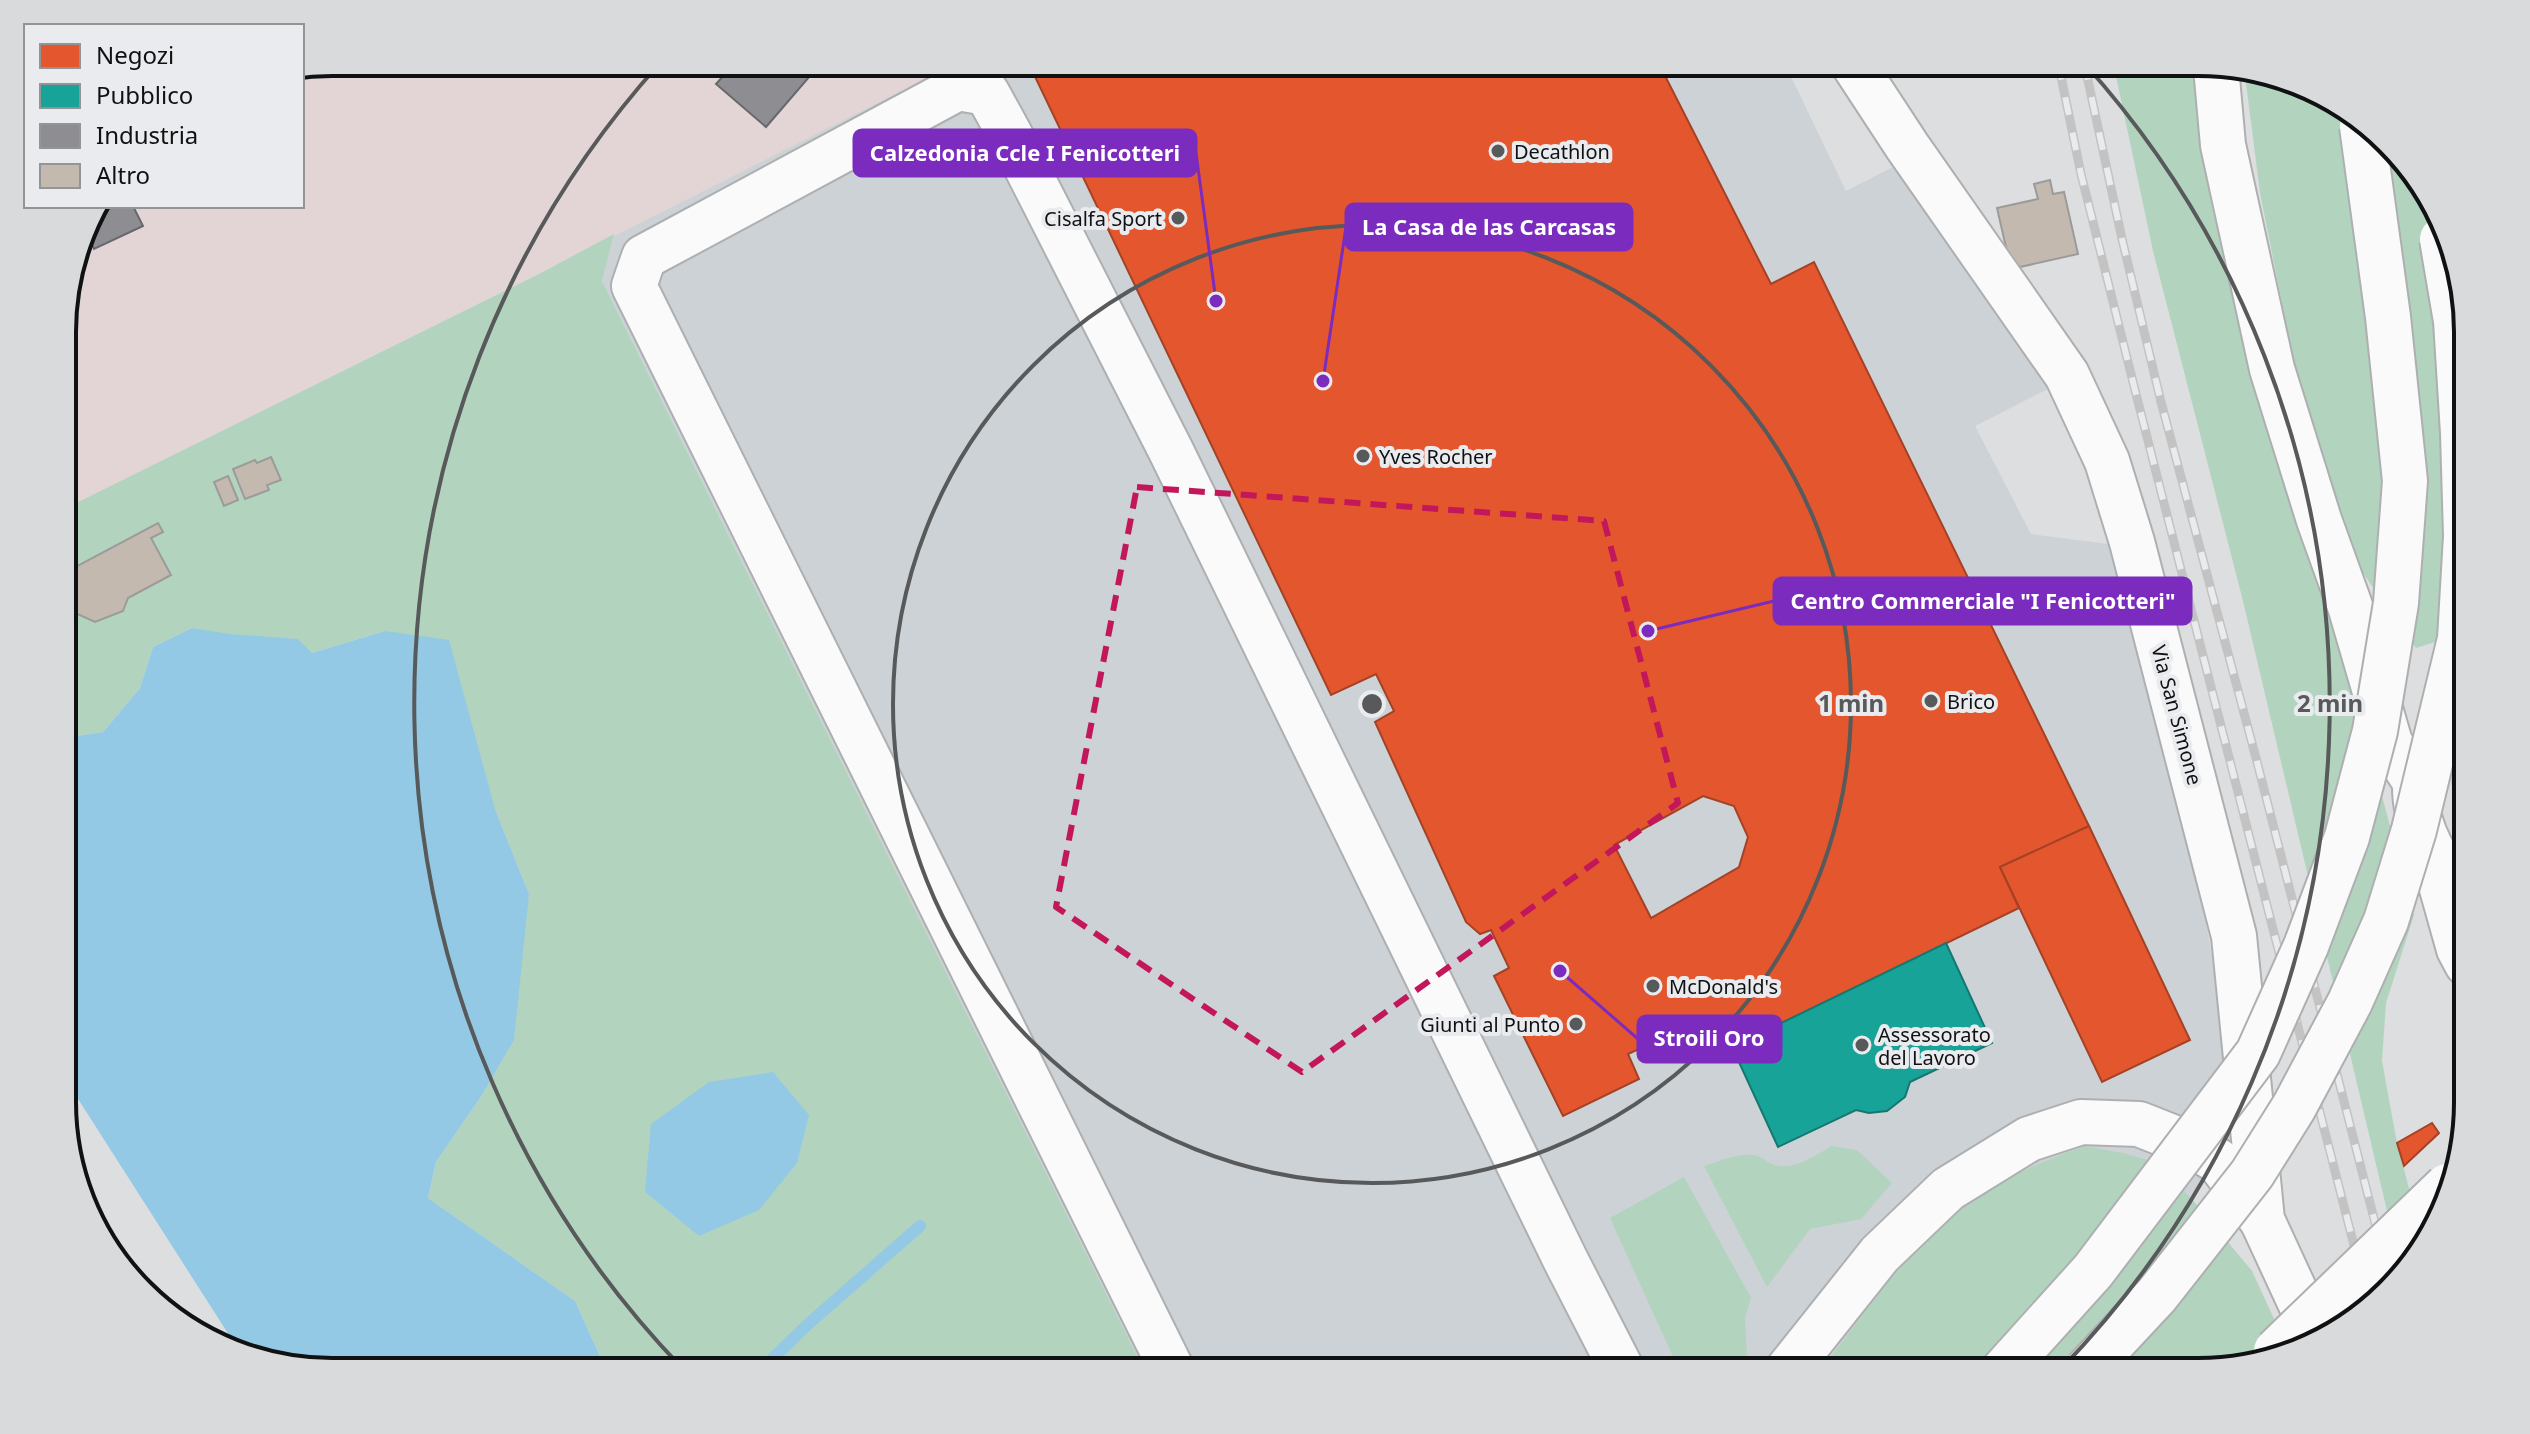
<svg xmlns="http://www.w3.org/2000/svg" width="2530" height="1434" font-family="'Noto Sans',sans-serif">
  <style>
    .built { fill: #ccd2d6 }
    .industrial { fill: #e3d5d5 }
    .green { fill: #b2d4be }
    .water { fill: #94c9e5 }
    .shops { fill: #e4572e; stroke: #a44226; stroke-width: 2; fill-rule: evenodd }
    .public { fill: #17a398; stroke: #157770; stroke-width: 2 }
    .industry { fill: #8d8d92; stroke: #68686c; stroke-width: 2 }
    .lines { fill: none; stroke-linecap: round; stroke-linejoin: round }
    .stream { stroke: #94c9e5; stroke-width: 12 }
    .building { fill: #c3b9af; stroke: #9c9b9b; stroke-width: 2 }
    .minor-casing { stroke: #aeafb0; stroke-width: 48 }
    .highway-casing { stroke: #aeafb0; stroke-width: 48 }
    .minor { stroke: #fafafa; stroke-width: 44 }
    .highway { stroke: #fafafa; stroke-width: 44 }
    .rail-casing { stroke: #c3c3c3; stroke-width: 9 }
    .rail { stroke: #e9ebee; stroke-width: 6; stroke-dasharray: 18; stroke-linecap: butt }
    .major-bridge-casing { stroke: #aeafb0; stroke-width: 48; stroke-linecap: butt }
    .highway-bridge-casing { stroke: #aeafb0; stroke-width: 48; stroke-linecap: butt }
    .major-bridge { stroke: #fafafa; stroke-width: 44 }
    .highway-bridge { stroke: #fafafa; stroke-width: 44 }
    .marked { fill: none; stroke: #c2185b; stroke-width: 6; stroke-dasharray: 16 10; stroke-linejoin: round }
    .ring { fill: none; stroke: #58595a; stroke-width: 4 }
    .poi-dot { fill: #58595a; stroke: #e9ebee; stroke-width: 3 }
    .labels { text-anchor: middle; dominant-baseline: central; stroke-width: 8; stroke-linejoin: round; paint-order: stroke }
    .poi-label { font-size: 20px; fill: #101112; stroke: #e9ebee; text-anchor: start }
    .street-label { font-size: 20px; fill: #101112; stroke: #e9ebee }
    .rim { fill: none; stroke: #101112; stroke-width: 4 }
    .centre { fill: #58595a; stroke: #e9ebee; stroke-width: 4 }
    .ring-label { font-size: 24px; text-anchor: middle; font-weight: bold; fill: #58595a; stroke: #e9ebee; stroke-width: 8; stroke-linejoin: round; paint-order: stroke }
    .leader { fill: none; stroke: #7b2cbf; stroke-width: 3 }
    .callout-dot { fill: #7b2cbf; stroke: #e9ebee; stroke-width: 3 }
    .callout { fill: #7b2cbf; stroke: #7b2cbf; stroke-width: 3 }
    .callout-label { font-size: 22px; text-anchor: middle; font-weight: bold; fill: #fff }
  </style>
  <rect width="100%" height="100%" fill="#dddedf"/>
  <path class="built" d="M 944,62 L 1784,62 L 1846,191 L 1895,166 L 2048,389 L 1975,426 L 2031,534 L 2116,545 L 2205,917 L 2226,1034 L 2235,1144 L 2190,1197 L 2252,1271 L 2167,1371 L 1145,1372 L 602,281 L 614,234 L 942,70 Z"/>
  <path class="industrial" d="M 332,62 L 939,62 L 943,70 L 539,274 L 64,509 L 64,298 L 90,212 L 95,206 L 302,206 L 302,68 Z"/>
  <g class="green">
    <path d="M 2113,62 L 2198,62 L 2201,120 L 2212,207 L 2278,458 L 2335,622 L 2414,915 L 2386,1003 L 2382,1061 L 2397,1143 L 2424,1245 L 2401,1270 L 2243,601 L 2153,251 Z"/>
    <path d="M 2245,75 L 2332,98 L 2423,183 L 2467,314 L 2467,632 L 2416,648 L 2353,559 L 2305,417 L 2260,193 Z"/>
    <path d="M 614,234 L 602,281 L 1145,1372 L 607,1372 L 575,1301 L 428,1198 L 436,1162 L 480,1098 L 529,894 L 495,809 L 385,631 L 312,653 L 192,628 L 153,647 L 140,688 L 103,732 L 64,738 L 64,509 L 539,274 Z"/>
    <path d="M 2467,713 L 2467,835 C 2450,791 2439,756 2467,713 Z"/>
    <path d="M 1832,1146 L 1857,1150 L 1892,1183 L 1861,1219 L 1810,1229 L 1767,1287 L 1704,1166 C 1719,1161 1737,1153 1754,1155 C 1760,1156 1766,1161 1772,1164 C 1792,1172 1815,1156 1832,1146 Z"/>
    <path d="M 2084,1146 L 2123,1153 L 2155,1162 L 2190,1197 L 2252,1271 L 2287,1347 L 2215,1371 L 2185,1371 L 2178,1359 L 2167,1371 L 1819,1372 C 1865,1313 1920,1231 1983,1192 C 2014,1173 2050,1159 2084,1146 Z"/>
    <path d="M 1684,1177 L 1751,1298 L 1745,1318 L 1747,1357 L 1739,1372 L 1680,1372 L 1610,1218 Z"/>
  </g>
  <g class="water">
    <path d="M 192,628 L 229,634 L 298,639 L 312,653 L 385,631 L 449,640 L 495,809 L 529,894 L 514,1040 L 480,1098 L 436,1162 L 428,1198 L 575,1301 L 607,1372 L 332,1372 L 236,1346 L 64,1077 L 64,738 L 103,732 L 140,688 L 153,647 Z"/>
    <path d="M 773,1072 L 809,1115 L 797,1163 L 759,1210 L 699,1236 L 645,1192 L 651,1124 L 709,1082 Z"/>
  </g>
  <g class="shops">
    <path d="M 1028,62 L 1658,62 L 1771,284 L 1814,262 L 2089,826 L 2000,867 L 2019,908 L 1732,1047 L 1725,1039 L 1692,1055 L 1678,1031 L 1645,1046 L 1628,1054 L 1639,1079 L 1563,1116 L 1494,976 L 1509,968 L 1491,930 L 1480,934 L 1466,922 L 1375,722 L 1394,711 L 1376,674 L 1331,695 ZM 1703,796 L 1734,806 L 1748,837 L 1739,867 L 1651,918 L 1614,845 Z"/>
    <path d="M 2089,826 L 2190,1040 L 2102,1082 L 2000,867 Z"/>
    <path d="M 2432,1123 L 2439,1133 L 2404,1166 L 2397,1143 Z"/>
  </g>
  <path class="public" d="M 1946,943 L 1992,1043 L 1910,1082 L 1905,1097 L 1887,1111 L 1869,1113 L 1856,1110 L 1778,1147 L 1732,1047 Z"/>
  <g class="industry">
    <path d="M 736,62 L 822,62 L 766,127 L 716,84 Z"/>
    <path d="M 95,206 L 133,206 L 143,226 L 94,249 L 85,229 Z"/>
  </g>
  <g class="lines">
    <path class="stream" d="M 759,1372 L 806,1326 L 920,1226"/>
  </g>
  <g class="building">
    <path d="M 2050,180 L 2053,194 L 2064,192 L 2078,254 L 2011,269 L 1997,208 L 2038,199 L 2034,184 Z"/>
    <path d="M 271,457 L 281,480 L 267,485 L 269,490 L 245,499 L 233,469 L 255,460 L 257,463 Z"/>
    <path d="M 228,476 L 238,500 L 224,506 L 214,482 Z"/>
    <path d="M 158,523 L 163,532 L 151,538 L 171,575 L 128,598 L 123,611 L 95,622 L 64,608 L 64,573 Z"/>
  </g>
  <g class="lines">
    <defs>
      <g id="minor">
        <path d="M 1852,62 L 1907,146 L 2067,375 L 2107,461 L 2132,542 L 2234,936 L 2262,1220 L 2316,1337"/>
        <path d="M 2415,791 C 2417,830 2437,868 2467,892"/>
        <path d="M 2434,860 L 2459,949 L 2467,964"/>
        <path d="M 1173,1372 L 634,286 L 644,257 L 958,88 L 987,93 L 1009,133 L 1171,451 L 1566,1261 L 1623,1372"/>
        <path d="M 1786,1372 L 1880,1254 L 1948,1189 L 2029,1139 L 2081,1122 L 2139,1124 L 2192,1145 L 2218,1161 L 2261,1219"/>
      </g>
      <path id="highway" d="M 2216,67 L 2223,145 L 2272,369 L 2319,520 L 2351,609 L 2390,743 L 2414,780"/>
    </defs>
    <use href="#minor" class="minor-casing"/>
    <use href="#highway" class="highway-casing"/>
    <use href="#minor" class="minor"/>
    <use href="#highway" class="highway"/>
    <defs>
      <g id="rail">
        <path d="M 2058,62 L 2081,174 L 2135,390 L 2369,1304"/>
        <path d="M 2084,62 L 2122,239 L 2161,402 L 2256,758 L 2390,1281"/>
      </g>
    </defs>
    <use href="#rail" class="rail-casing"/>
    <use href="#rail" class="rail"/>
    <defs>
      <path id="major-bridge" d="M 2276,1351 L 2447,1186"/>
      <g id="highway-bridge">
        <path d="M 2086,1371 L 2157,1295 L 2252,1174 L 2294,1107 L 2350,1002 L 2386,921 L 2414,830 L 2460,639 L 2466,536 L 2463,433 L 2456,321 L 2442,239"/>
        <path d="M 2002,1372 L 2093,1271 L 2258,1053 L 2306,946 L 2347,837 L 2375,731 L 2396,603 L 2405,481 L 2388,317 L 2362,126"/>
      </g>
    </defs>
    <use href="#major-bridge" class="major-bridge-casing"/>
    <use href="#highway-bridge" class="highway-bridge-casing"/>
    <use href="#major-bridge" class="major-bridge"/>
    <use href="#highway-bridge" class="highway-bridge"/>
  </g>
  <path class="marked" d="M 1137,487 L 1604,521 L 1678,803 L 1302,1072 L 1056,907 Z"/>
  <g class="ring">
    <circle cx="1372" cy="704" r="479"/>
    <path d="M683 1369A958 958 0 0 1 660 63M2084 63A958 958 0 0 1 2061 1369"/>
  </g>
  <g class="poi-dot">
    <circle cx="1498" cy="151" r="8"/>
    <circle cx="1178" cy="218" r="8"/>
    <circle cx="1363" cy="456" r="8"/>
    <circle cx="1931" cy="701" r="8"/>
    <circle cx="1653" cy="986" r="8"/>
    <circle cx="1576" cy="1024" r="8"/>
    <circle cx="1862" cy="1045" r="8"/>
  </g>
  <g class="labels">
    <g class="poi-label">
      <text x="1514" y="151">Decathlon</text>
      <text x="1162" y="218" text-anchor="end">Cisalfa Sport</text>
      <text x="1379" y="456">Yves Rocher</text>
      <text x="1947" y="701">Brico</text>
      <text x="1669" y="986">McDonald's</text>
      <text x="1560" y="1024" text-anchor="end">Giunti al Punto</text>
      <text x="1878" y="1034">Assessorato<tspan x="1878" dy="23">del Lavoro</tspan></text>
    </g>
    <g class="street-label">
      <text transform="translate(2177 715) rotate(75)">Via San Simone</text>
    </g>
  </g>
  <path d="M0 0H2530V1434H0ZM332 76H2198A256 256 0 0 1 2454 332V1102A256 256 0 0 1 2198 1358H332A256 256 0 0 1 76 1102V332A256 256 0 0 1 332 76Z" fill="#d8dadc" fill-rule="evenodd"/>
  <path class="rim" d="M332 76H2198A256 256 0 0 1 2454 332V1102A256 256 0 0 1 2198 1358H332A256 256 0 0 1 76 1102V332A256 256 0 0 1 332 76Z"/>
  <circle cx="1372" cy="704" r="12" class="centre"/>
  <g class="ring-label">
    <text x="1851" y="712">1 min</text>
    <text x="2330" y="712">2 min</text>
  </g>
  <path class="leader" d="M1216 301L1196 153M1323 381L1346 227M1648 631L1774 601M1560 971L1638 1039"/>
  <g class="callout-dot">
    <circle cx="1216" cy="301" r="8"/>
    <circle cx="1323" cy="381" r="8"/>
    <circle cx="1648" cy="631" r="8"/>
    <circle cx="1560" cy="971" r="8"/>
  </g>
  <g class="callout">
    <rect x="854" y="130" width="342" height="46" rx="8"/>
    <rect x="1346" y="204" width="286" height="46" rx="8"/>
    <rect x="1774" y="578" width="417" height="46" rx="8"/>
    <rect x="1638" y="1016" width="143" height="46" rx="8"/>
  </g>
  <g class="callout-label">
    <text x="1025" y="161">Calzedonia Ccle I Fenicotteri</text>
    <text x="1489" y="235">La Casa de las Carcasas</text>
    <text x="1983" y="609">Centro Commerciale "I Fenicotteri"</text>
    <text x="1709" y="1046">Stroili Oro</text>
  </g>
  <rect x="24" y="24" width="280" height="184" fill="#e9ebee" stroke="#929496" stroke-width="2"/>
  <rect x="40" y="44" width="40" height="24" fill="#e4572e" stroke="#929496" stroke-width="2"/>
  <text x="96" y="64" font-size="24" fill="#101112">Negozi</text>
  <rect x="40" y="84" width="40" height="24" fill="#17a398" stroke="#929496" stroke-width="2"/>
  <text x="96" y="104" font-size="24" fill="#101112">Pubblico</text>
  <rect x="40" y="124" width="40" height="24" fill="#8d8d92" stroke="#929496" stroke-width="2"/>
  <text x="96" y="144" font-size="24" fill="#101112">Industria</text>
  <rect x="40" y="164" width="40" height="24" fill="#c3b9af" stroke="#929496" stroke-width="2"/>
  <text x="96" y="184" font-size="24" fill="#101112">Altro</text>
</svg>
